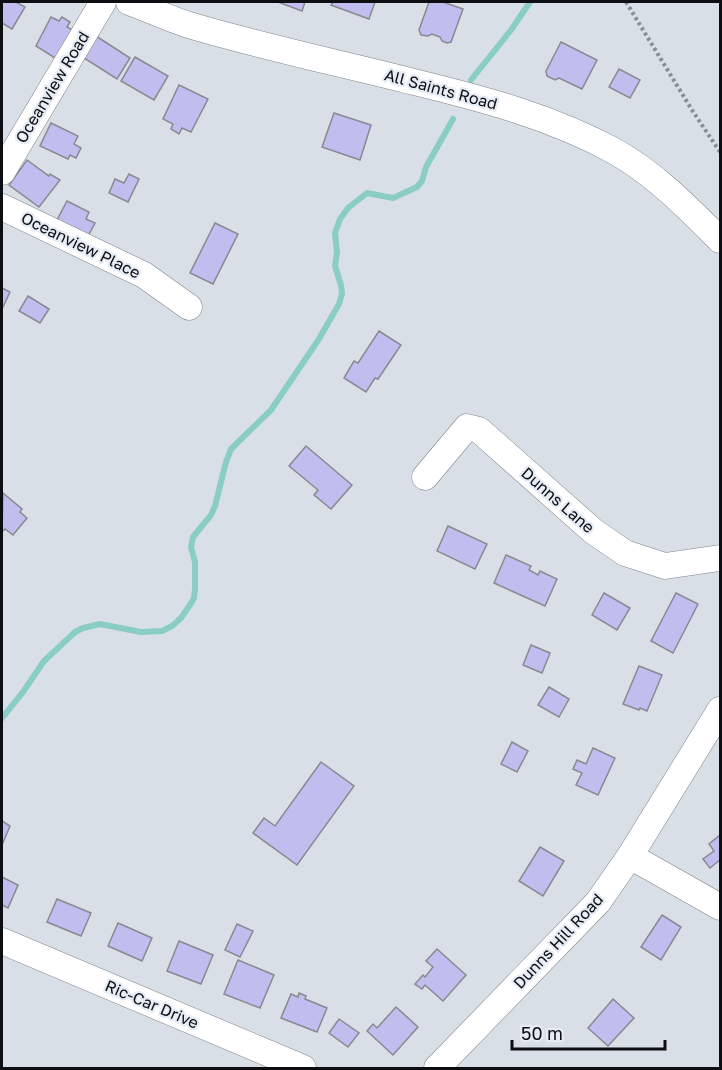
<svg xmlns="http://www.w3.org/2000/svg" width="722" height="1070" font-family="'Golos Text',sans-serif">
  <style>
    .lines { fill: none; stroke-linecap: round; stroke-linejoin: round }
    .stream { stroke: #89cdc5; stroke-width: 6 }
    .building { fill: #c0bdef; stroke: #898992; stroke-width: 1.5 }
    .minor-casing { stroke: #7e848c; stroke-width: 27 }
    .path { stroke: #888d93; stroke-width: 4; stroke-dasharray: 3 3; stroke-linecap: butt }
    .minor { stroke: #fff; stroke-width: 26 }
    .labels { text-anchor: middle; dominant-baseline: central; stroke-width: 4.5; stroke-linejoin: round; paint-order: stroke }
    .street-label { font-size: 16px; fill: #0c0e11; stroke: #e6ecf5 }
  </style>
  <rect width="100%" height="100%" fill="#d8dfe7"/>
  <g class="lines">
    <g class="stream">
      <path d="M 471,80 L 511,30 L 530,2"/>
      <path d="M 2,718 L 23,692 L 44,661 L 75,632 L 83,628 L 100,624 L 141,632 L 162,631 L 172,626 L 181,618 L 190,605 L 194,598 L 195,589 L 195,562 L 191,547 L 193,537 L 211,515 L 215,506 L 226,462 L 231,449 L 271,410 L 319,339 L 339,304 L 342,294 L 341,285 L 335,266 L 337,252 L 335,233 L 340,219 L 348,208 L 367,193 L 393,198 L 417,187 L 422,181 L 426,167 L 453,119"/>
    </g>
  </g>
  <g class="building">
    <path d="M 2,2 L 16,2 L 25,7 L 12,29 L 2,23 Z"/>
    <path d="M 278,2 L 305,2 L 302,11 Z"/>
    <path d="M 333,2 L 375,2 L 369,19 L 331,5 Z"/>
    <path d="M 429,2 L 443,2 L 463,9 L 451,42 L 447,43 L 442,41 L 440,37 L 432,34 L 428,36 L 421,35 L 419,30 Z"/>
    <path d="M 51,17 L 59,21 L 62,17 L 70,22 L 67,27 L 74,31 L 55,58 L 36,46 Z"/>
    <path d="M 96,36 L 130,58 L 117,79 L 84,58 Z"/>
    <path d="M 561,42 L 597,60 L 582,89 L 559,78 L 555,80 L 547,76 L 546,71 Z"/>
    <path d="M 135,57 L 168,76 L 154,100 L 121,81 Z"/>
    <path d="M 619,69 L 640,80 L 630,98 L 609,87 Z"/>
    <path d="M 179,85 L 208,99 L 191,132 L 182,128 L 179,134 L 171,129 L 173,124 L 163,119 Z"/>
    <path d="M 334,113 L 371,125 L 360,160 L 322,147 Z"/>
    <path d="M 51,123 L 78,136 L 74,144 L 81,148 L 76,158 L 70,155 L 68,159 L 40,146 Z"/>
    <path d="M 27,160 L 49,176 L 50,174 L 60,180 L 39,207 L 9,185 Z"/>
    <path d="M 129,174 L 139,179 L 128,202 L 109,193 L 115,179 L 124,183 Z"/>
    <path d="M 67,201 L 89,212 L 86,219 L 95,223 L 88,236 L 57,220 Z"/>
    <path d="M 215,223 L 238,234 L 213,284 L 190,273 Z"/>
    <path d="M 2,288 L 10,292 L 2,309 Z"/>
    <path d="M 28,296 L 49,309 L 40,323 L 19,311 Z"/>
    <path d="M 379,331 L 401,345 L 378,379 L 375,378 L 366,392 L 344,378 L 354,361 L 358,363 Z"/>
    <path d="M 306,446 L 352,485 L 331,509 L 314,495 L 318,490 L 289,466 Z"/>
    <path d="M 3,493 L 22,509 L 20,512 L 27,518 L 13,535 L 5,529 L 3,531 L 2,530 Z"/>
    <path d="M 448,526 L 487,544 L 475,569 L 437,551 Z"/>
    <path d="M 506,555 L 531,566 L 529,570 L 538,575 L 540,571 L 557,579 L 545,606 L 494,583 Z"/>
    <path d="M 604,593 L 630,608 L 617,630 L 592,615 Z"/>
    <path d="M 676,593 L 698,604 L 673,653 L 651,641 Z"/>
    <path d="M 531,645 L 550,653 L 542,673 L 523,665 Z"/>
    <path d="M 639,666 L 662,675 L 647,711 L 640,708 L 639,710 L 623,704 Z"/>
    <path d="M 549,687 L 569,699 L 559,717 L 538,705 Z"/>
    <path d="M 512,742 L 528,751 L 517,772 L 501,764 Z"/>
    <path d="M 593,748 L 615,758 L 598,795 L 576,785 L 582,773 L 573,769 L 577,760 L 586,764 Z"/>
    <path d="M 321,762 L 354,786 L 297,865 L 253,833 L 264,818 L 275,826 Z"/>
    <path d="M 2,821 L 10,826 L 2,845 Z"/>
    <path d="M 720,835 L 720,860 L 710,868 L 703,859 L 714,851 L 709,844 Z"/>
    <path d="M 540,847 L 564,861 L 543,896 L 519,881 Z"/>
    <path d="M 2,877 L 18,885 L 8,908 L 2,905 Z"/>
    <path d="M 57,899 L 91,913 L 81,936 L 47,922 Z"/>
    <path d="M 662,915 L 681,927 L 661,960 L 641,947 Z"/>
    <path d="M 118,923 L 152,938 L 142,961 L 108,946 Z"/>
    <path d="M 237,924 L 253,931 L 240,957 L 225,950 Z"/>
    <path d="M 179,941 L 213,955 L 201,984 L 167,971 Z"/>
    <path d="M 437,949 L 466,975 L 443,1001 L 425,985 L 422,989 L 415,984 L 423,975 L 425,977 L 433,967 L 426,961 Z"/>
    <path d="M 238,960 L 274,975 L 260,1008 L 224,994 Z"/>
    <path d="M 299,993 L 306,996 L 305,999 L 327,1008 L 317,1032 L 281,1018 L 291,994 L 298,997 Z"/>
    <path d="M 613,999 L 634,1018 L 608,1046 L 588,1028 Z"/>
    <path d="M 396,1007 L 418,1027 L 393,1055 L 367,1031 L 373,1024 L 377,1028 Z"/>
    <path d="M 339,1019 L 359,1033 L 348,1047 L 329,1033 Z"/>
  </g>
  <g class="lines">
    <defs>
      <g id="minor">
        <path d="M 129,2 C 149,9 169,19 189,25 C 263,47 339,63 414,82 C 484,99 552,117 616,152 C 655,174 689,209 720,240"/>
        <path d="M 2,172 L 103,2"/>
        <path d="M 2,207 L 144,275 L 189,307"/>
        <path d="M 425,477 L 467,427 L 479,430 L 593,531 L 625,553 L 665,566 L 720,558"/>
        <path d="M 630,856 L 720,907"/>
        <path d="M 2,941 L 303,1068"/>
        <path d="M 437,1068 L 598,902 L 630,856 L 720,710"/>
      </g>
    </defs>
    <use href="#minor" class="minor-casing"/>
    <path class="path" d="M 626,2 L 692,110 L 720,152"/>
    <use href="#minor" class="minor"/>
  </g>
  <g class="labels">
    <g class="street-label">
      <text transform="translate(52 87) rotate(-59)">Oceanview Road</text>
      <text transform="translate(441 89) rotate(15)">All Saints Road</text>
      <text transform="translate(81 245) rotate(26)">Oceanview Place</text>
      <text transform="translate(558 500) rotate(41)">Dunns Lane</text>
      <text transform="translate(558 941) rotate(-47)">Dunns Hill Road</text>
      <text transform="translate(152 1004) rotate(23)">Ric-Car Drive</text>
    </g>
  </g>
  <rect width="722" height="1070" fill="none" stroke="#0c0e11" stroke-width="6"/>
  <path d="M512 1040v9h153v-9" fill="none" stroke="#0c0e11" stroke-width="3"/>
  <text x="521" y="1040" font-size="18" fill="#0c0e11" stroke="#e6ecf5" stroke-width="4.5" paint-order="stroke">50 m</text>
</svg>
